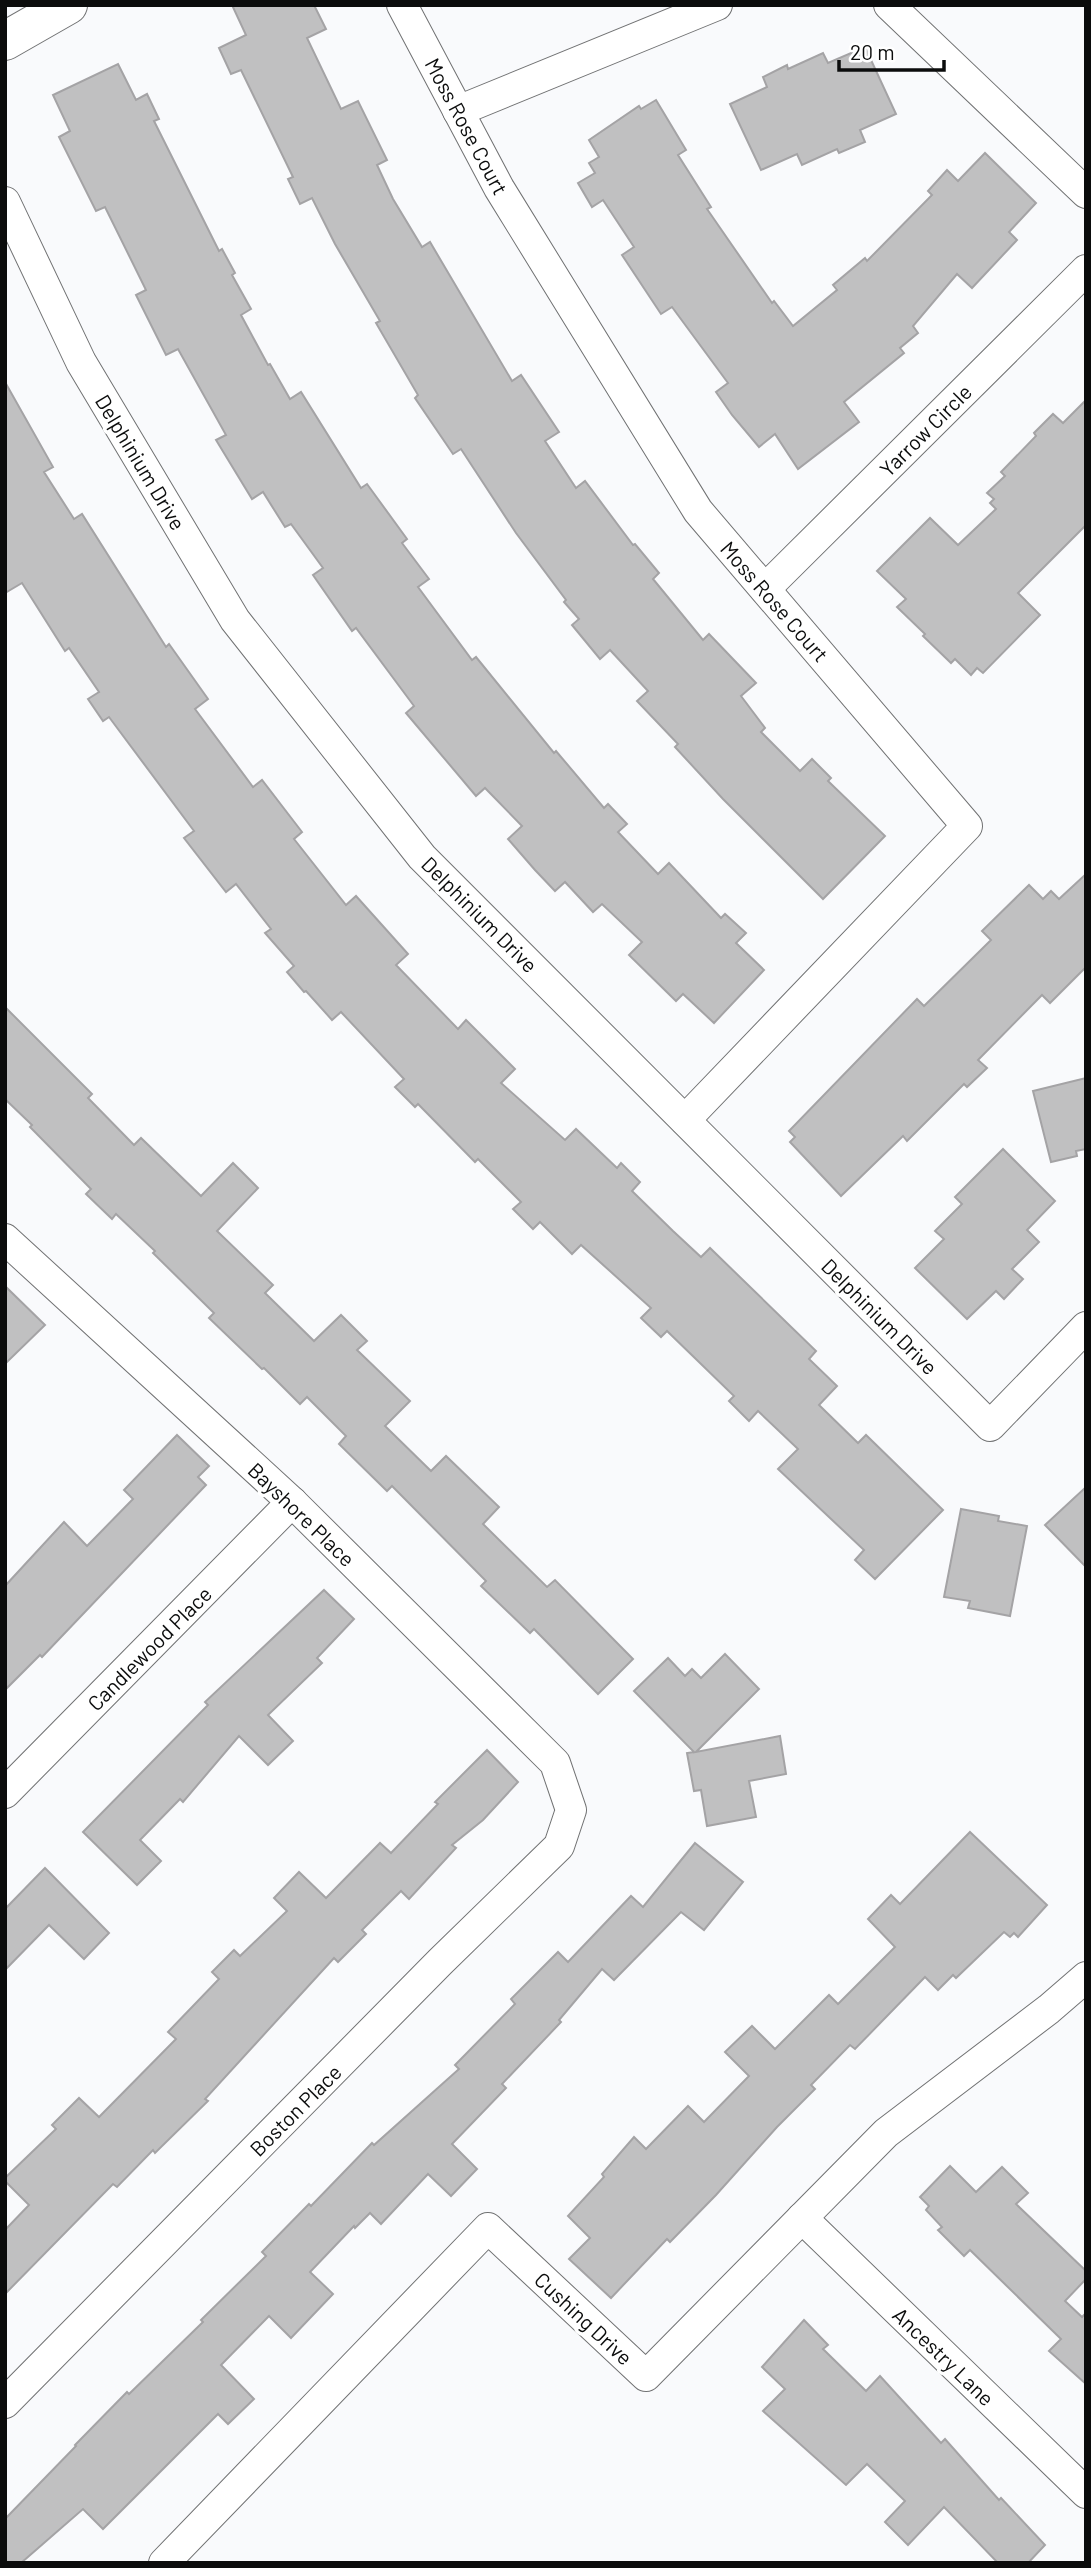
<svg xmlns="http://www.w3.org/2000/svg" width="1091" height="2568" font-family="Barlow,sans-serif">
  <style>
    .building { fill: #c0c0c1; stroke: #a4a3a5; stroke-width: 2 }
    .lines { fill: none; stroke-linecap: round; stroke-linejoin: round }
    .minor-casing { stroke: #717273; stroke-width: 32 }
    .secondary-casing { stroke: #717273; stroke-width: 40 }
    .minor { stroke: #fff; stroke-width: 30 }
    .secondary { stroke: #fff; stroke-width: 38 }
    .labels { text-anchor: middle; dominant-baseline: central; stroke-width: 7; stroke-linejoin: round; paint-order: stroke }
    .street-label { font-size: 21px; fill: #0b0c0c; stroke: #fff }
  </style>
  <rect width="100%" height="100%" fill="#f9fafc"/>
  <g class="building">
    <path d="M 232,5 L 314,5 L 326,29 L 307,38 L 341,109 L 358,101 L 387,160 L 377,165 L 393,199 L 422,247 L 430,242 L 512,381 L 521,375 L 559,432 L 545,441 L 576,488 L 585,481 L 633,545 L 635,544 L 659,573 L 653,579 L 703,640 L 709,634 L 756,683 L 741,696 L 765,728 L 761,732 L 800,771 L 812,759 L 831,778 L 828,781 L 885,836 L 823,899 L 723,799 L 675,747 L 678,744 L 637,701 L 648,691 L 610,650 L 600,659 L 572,625 L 579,619 L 564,602 L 566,600 L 516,533 L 461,449 L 453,454 L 415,398 L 418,395 L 376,323 L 380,321 L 335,244 L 312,198 L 300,204 L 288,179 L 293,177 L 241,70 L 231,74 L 219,48 L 246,35 Z"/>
    <path d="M 865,47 L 896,114 L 860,130 L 865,142 L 839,153 L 837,149 L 802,165 L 797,154 L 761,170 L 730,104 L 767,87 L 763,77 L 787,65 L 788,69 L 823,53 L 828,63 Z"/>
    <path d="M 118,64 L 136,100 L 147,94 L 159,119 L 154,121 L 219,251 L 222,249 L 235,273 L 232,275 L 251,309 L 241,315 L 268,365 L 270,364 L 290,399 L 301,392 L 361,488 L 367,484 L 407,539 L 402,543 L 429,579 L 418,587 L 472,660 L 476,657 L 554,753 L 556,751 L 604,808 L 608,804 L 627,824 L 618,832 L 658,874 L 669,863 L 721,918 L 725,914 L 746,933 L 736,943 L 764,970 L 714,1023 L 683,994 L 676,1001 L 629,955 L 642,942 L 602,904 L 593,912 L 565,882 L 555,891 L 535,870 L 508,839 L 522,826 L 485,788 L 476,796 L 406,713 L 414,706 L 356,628 L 352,631 L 313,575 L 323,568 L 291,524 L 285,527 L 263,492 L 252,499 L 216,440 L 226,435 L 178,349 L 166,355 L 136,295 L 146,290 L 105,207 L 96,211 L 59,137 L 70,131 L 53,95 Z"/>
    <path d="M 656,100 L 686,150 L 678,155 L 711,207 L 707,209 L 772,303 L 774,301 L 793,326 L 837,290 L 833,285 L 865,258 L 867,261 L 932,195 L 928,191 L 947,170 L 958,181 L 985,153 L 1036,203 L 1009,232 L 1017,240 L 972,288 L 957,274 L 913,326 L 918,333 L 900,348 L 904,353 L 844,402 L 859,422 L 798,469 L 775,434 L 759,447 L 732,415 L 716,392 L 728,383 L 672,307 L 661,314 L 622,255 L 634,247 L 603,200 L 592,207 L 578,183 L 595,173 L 589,163 L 599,157 L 589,140 L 639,106 L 641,109 Z"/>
    <path d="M 5,382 L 53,467 L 44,472 L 74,519 L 82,514 L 166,647 L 169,644 L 208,699 L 195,709 L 253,787 L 262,780 L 302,832 L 294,839 L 346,905 L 356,896 L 408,954 L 396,965 L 458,1029 L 466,1020 L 515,1069 L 501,1083 L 565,1140 L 576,1129 L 617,1168 L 621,1163 L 640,1182 L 632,1191 L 673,1231 L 701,1257 L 710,1248 L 816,1351 L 809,1359 L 837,1386 L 819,1405 L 858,1443 L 866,1435 L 943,1510 L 875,1579 L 855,1560 L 864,1550 L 778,1469 L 798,1449 L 758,1411 L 749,1421 L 729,1401 L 734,1396 L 667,1331 L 661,1337 L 641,1318 L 651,1308 L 581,1245 L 572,1254 L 540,1222 L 533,1229 L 513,1209 L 521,1202 L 478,1159 L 475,1162 L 418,1104 L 415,1107 L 395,1087 L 404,1079 L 341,1012 L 332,1020 L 306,991 L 304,992 L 287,972 L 294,966 L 265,933 L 271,929 L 236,884 L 226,892 L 184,838 L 194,831 L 109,717 L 103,721 L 88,699 L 99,692 L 69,648 L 65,651 L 22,583 L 5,593 Z"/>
    <path d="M 1086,400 L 1086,525 L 1018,593 L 1040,615 L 983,673 L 977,668 L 971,675 L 955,659 L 951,663 L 923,636 L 925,634 L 897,607 L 906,599 L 877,571 L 930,518 L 958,545 L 996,509 L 990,503 L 994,499 L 987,493 L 1005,476 L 1001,472 L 1036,436 L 1034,433 L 1053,414 L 1063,423 Z"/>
    <path d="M 1086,874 L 1086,967 L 1050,1003 L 1042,995 L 978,1060 L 987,1068 L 967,1087 L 964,1084 L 907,1141 L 903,1136 L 841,1196 L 790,1142 L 795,1137 L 789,1131 L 917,999 L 924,1006 L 991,940 L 982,931 L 1029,885 L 1043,899 L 1051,891 L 1059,899 Z"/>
    <path d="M 5,1007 L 92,1094 L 88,1098 L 134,1145 L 141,1138 L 201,1196 L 233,1163 L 258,1188 L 217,1231 L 273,1285 L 265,1293 L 314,1341 L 341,1315 L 367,1341 L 357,1350 L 410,1401 L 385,1426 L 431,1471 L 446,1456 L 499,1507 L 483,1524 L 547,1587 L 555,1580 L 633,1659 L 598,1694 L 534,1629 L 530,1633 L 481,1586 L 486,1581 L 392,1486 L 387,1491 L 339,1444 L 346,1436 L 307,1397 L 300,1404 L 264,1368 L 262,1369 L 209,1318 L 214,1313 L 153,1253 L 155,1251 L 116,1214 L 112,1219 L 86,1194 L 91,1189 L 30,1127 L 32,1125 L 5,1099 Z"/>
    <path d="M 1086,1078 L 1086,1149 L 1076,1151 L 1077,1156 L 1051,1162 L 1033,1091 Z"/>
    <path d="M 1003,1149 L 1055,1201 L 1027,1230 L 1039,1242 L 1012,1269 L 1023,1279 L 1004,1299 L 996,1291 L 967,1319 L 915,1268 L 944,1239 L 935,1231 L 962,1204 L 955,1197 Z"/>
    <path d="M 5,1286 L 45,1325 L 5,1364 Z"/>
    <path d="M 177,1435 L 209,1466 L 198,1477 L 206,1485 L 42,1657 L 40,1655 L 5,1690 L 5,1586 L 64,1522 L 87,1546 L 133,1499 L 124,1490 Z"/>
    <path d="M 1086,1487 L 1086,1567 L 1045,1525 Z"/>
    <path d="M 961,1509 L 999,1516 L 998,1521 L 1027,1526 L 1010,1616 L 968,1608 L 970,1601 L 944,1597 Z"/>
    <path d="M 324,1590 L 354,1619 L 317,1658 L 322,1663 L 268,1715 L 293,1741 L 268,1765 L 239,1736 L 183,1802 L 180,1799 L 140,1840 L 161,1861 L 137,1885 L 83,1832 L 208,1705 L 205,1702 Z"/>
    <path d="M 725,1654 L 759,1689 L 696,1752 L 780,1736 L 786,1774 L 749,1781 L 756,1817 L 707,1826 L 701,1790 L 694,1791 L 687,1753 L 694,1752 L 634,1691 L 668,1658 L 685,1676 L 692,1669 L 701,1678 Z"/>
    <path d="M 487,1750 L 518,1782 L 483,1820 L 452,1845 L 456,1848 L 409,1899 L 401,1891 L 362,1930 L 366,1934 L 338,1962 L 334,1958 L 205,2099 L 208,2101 L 155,2153 L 153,2150 L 117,2187 L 113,2184 L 5,2294 L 5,2230 L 29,2205 L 5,2181 L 5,2178 L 56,2129 L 52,2125 L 79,2098 L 99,2117 L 176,2039 L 168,2032 L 219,1979 L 212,1972 L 234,1950 L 240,1956 L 287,1911 L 274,1898 L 299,1872 L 326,1898 L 380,1843 L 391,1853 L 438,1804 L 435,1802 Z"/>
    <path d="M 970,1832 L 1047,1905 L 1018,1937 L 1014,1933 L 1010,1937 L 1004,1932 L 956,1978 L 953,1975 L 938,1990 L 925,1977 L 855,2049 L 850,2045 L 811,2085 L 815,2089 L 777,2127 L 716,2195 L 670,2242 L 667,2239 L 611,2298 L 569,2259 L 590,2238 L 568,2216 L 604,2177 L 602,2174 L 634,2137 L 646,2149 L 688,2106 L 704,2122 L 749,2076 L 725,2052 L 752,2026 L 775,2049 L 829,1995 L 838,2004 L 895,1947 L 868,1919 L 891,1895 L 900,1904 Z"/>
    <path d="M 695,1843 L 743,1882 L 704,1930 L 681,1912 L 614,1980 L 602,1969 L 559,2020 L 561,2022 L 502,2084 L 506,2088 L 452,2144 L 477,2169 L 451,2196 L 428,2174 L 381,2224 L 370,2213 L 355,2228 L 354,2226 L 310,2272 L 333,2294 L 291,2338 L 269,2316 L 221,2365 L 254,2399 L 228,2424 L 218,2414 L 103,2529 L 83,2509 L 21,2563 L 5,2563 L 5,2519 L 76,2446 L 75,2445 L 127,2392 L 129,2394 L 203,2322 L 201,2320 L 266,2256 L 262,2252 L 309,2204 L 311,2206 L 372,2143 L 374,2145 L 459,2069 L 455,2065 L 515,2004 L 511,1999 L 558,1952 L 568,1962 L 631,1896 L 643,1907 Z"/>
    <path d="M 45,1868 L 109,1933 L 84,1959 L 49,1925 L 5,1970 L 5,1909 Z"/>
    <path d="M 950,2166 L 976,2192 L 1002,2167 L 1028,2193 L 1016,2204 L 1086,2271 L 1086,2279 L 1065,2301 L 1082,2317 L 1086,2313 L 1086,2384 L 1049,2351 L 1061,2339 L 970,2250 L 964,2256 L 938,2230 L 942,2227 L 926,2210 L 929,2206 L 920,2197 Z"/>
    <path d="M 804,2320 L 828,2345 L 823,2349 L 866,2391 L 880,2376 L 941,2443 L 945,2439 L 999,2500 L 1001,2498 L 1045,2545 L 1028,2563 L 998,2563 L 944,2507 L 908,2545 L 885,2522 L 905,2501 L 867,2464 L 846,2485 L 763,2411 L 785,2389 L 762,2367 Z"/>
  </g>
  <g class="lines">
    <defs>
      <g id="minor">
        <path d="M 402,5 L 499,188 L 698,511 L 967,826 L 685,1120"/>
        <path d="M 889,5 L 1086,193"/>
        <path d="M 458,111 L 717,5"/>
        <path d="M 5,202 L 81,362 L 235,620 L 422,857 L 990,1426 L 1086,1327"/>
        <path d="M 765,589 L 1086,270"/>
        <path d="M 5,1239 L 292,1502 L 555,1763 L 571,1810 L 559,1846 L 440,1962 L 5,2403"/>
        <path d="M 5,1793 L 292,1502"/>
        <path d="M 802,2218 L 1086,2493"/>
        <path d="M 164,2563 L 488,2228 L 646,2376 L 886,2133 L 1049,2009 L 1086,1977"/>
      </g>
      <path id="secondary" d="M 5,41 L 68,5"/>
    </defs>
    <use href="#minor" class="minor-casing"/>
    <use href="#secondary" class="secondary-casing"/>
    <use href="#minor" class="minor"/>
    <use href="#secondary" class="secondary"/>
  </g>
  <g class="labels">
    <g class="street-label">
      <text transform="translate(467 126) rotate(62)">Moss Rose Court</text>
      <text transform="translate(925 430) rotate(-45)">Yarrow Circle</text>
      <text transform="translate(141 462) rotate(59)">Delphinium Drive</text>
      <text transform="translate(775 601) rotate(49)">Moss Rose Court</text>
      <text transform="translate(480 914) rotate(45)">Delphinium Drive</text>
      <text transform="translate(880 1316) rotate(45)">Delphinium Drive</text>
      <text transform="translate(302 1514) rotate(44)">Bayshore Place</text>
      <text transform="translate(149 1648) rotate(-45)">Candlewood Place</text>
      <text transform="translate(295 2110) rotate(-45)">Boston Place</text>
      <text transform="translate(584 2318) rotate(43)">Cushing Drive</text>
      <text transform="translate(944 2356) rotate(44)">Ancestry Lane</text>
    </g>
  </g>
  <rect width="1091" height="2568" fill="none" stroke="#0b0c0c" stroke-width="14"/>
  <path d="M839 60v10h105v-10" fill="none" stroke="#0b0c0c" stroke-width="3.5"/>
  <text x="850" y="60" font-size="21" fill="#0b0c0c" stroke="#ffffff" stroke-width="5" paint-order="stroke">20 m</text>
</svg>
